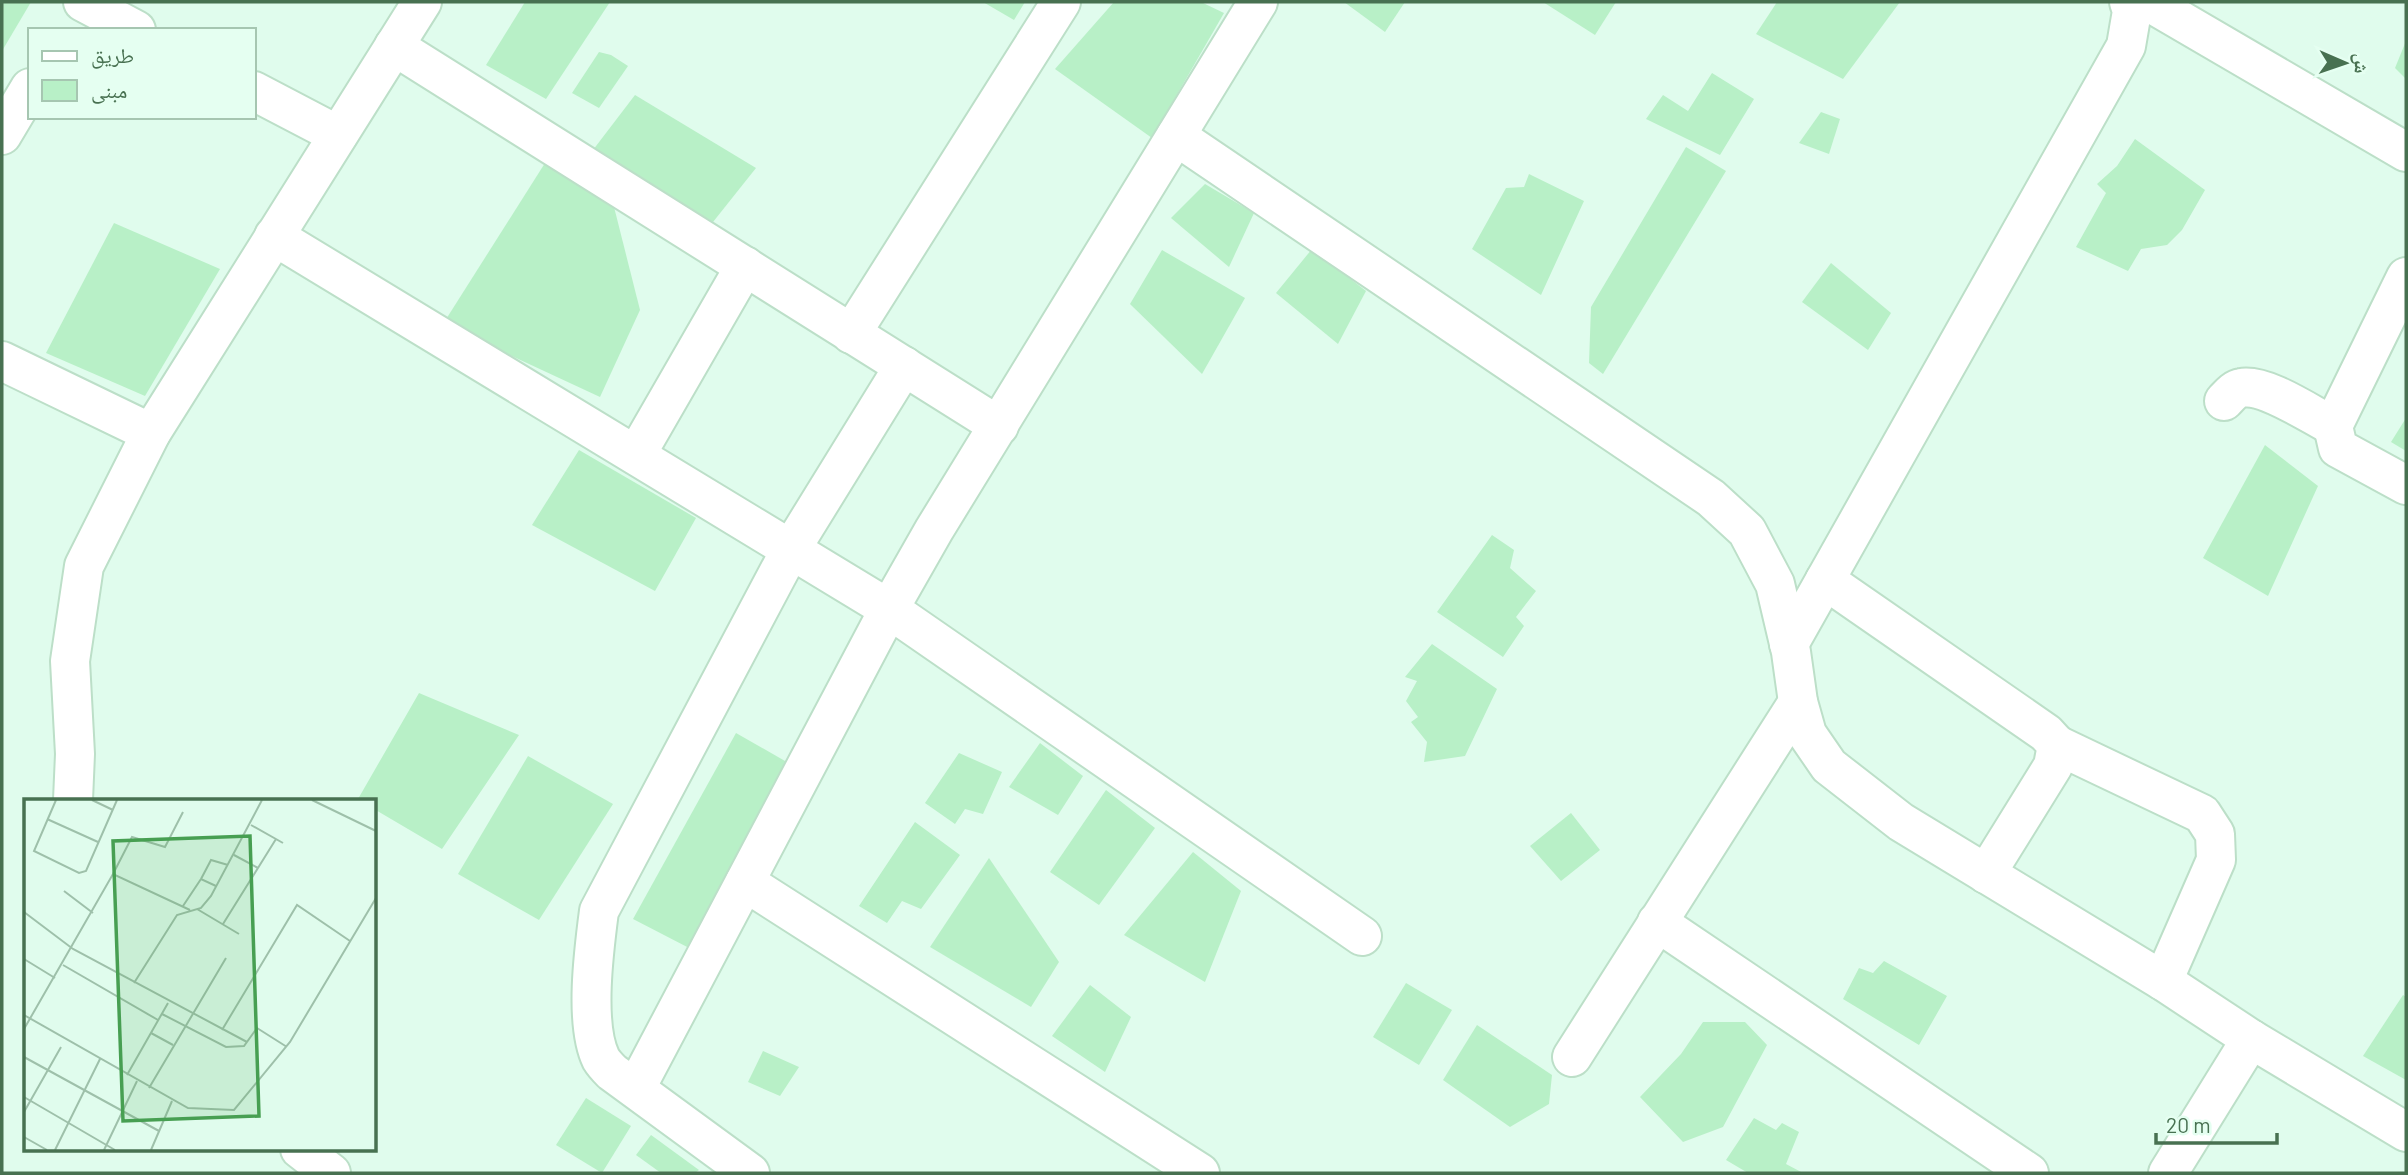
<svg xmlns="http://www.w3.org/2000/svg" width="2408" height="1175" font-family="Barlow,'Noto Naskh Arabic',sans-serif">
  <style>
    .building { fill: #b8f0c7 }
    .lines { fill: none; stroke-linecap: round; stroke-linejoin: round }
    .minor-casing { stroke: #bcdfc8; stroke-width: 42 }
    .minor { stroke: #fff; stroke-width: 38 }
    .inset-road { fill: none; stroke: #9ec0aa; stroke-width: 2 }
    .view { fill: #479f52; fill-opacity: 0.15; stroke: #479f52; stroke-width: 3.5 }
    .inset-edge { fill: none; stroke: #487151; stroke-width: 3.5 }
  </style>
  <rect width="100%" height="100%" fill="#e0fced"/>
  <g class="building">
    <path d="M 2,2 L 31,2 L 2,51 Z"/>
    <path d="M 525,2 L 610,2 L 546,99 L 486,65 Z"/>
    <path d="M 983,2 L 1025,2 L 1014,20 Z"/>
    <path d="M 1114,2 L 1201,2 L 1224,13 L 1152,138 L 1055,69 Z"/>
    <path d="M 1344,2 L 1405,2 L 1385,32 Z"/>
    <path d="M 1543,2 L 1616,2 L 1595,35 Z"/>
    <path d="M 1777,2 L 1900,2 L 1843,79 L 1756,34 Z"/>
    <path d="M 2406,41 L 2406,79 L 2395,68 Z"/>
    <path d="M 599,52 L 611,55 L 628,66 L 599,108 L 572,93 Z"/>
    <path d="M 1712,73 L 1754,99 L 1720,155 L 1646,119 L 1663,95 L 1688,111 Z"/>
    <path d="M 635,95 L 756,168 L 713,222 L 593,150 Z"/>
    <path d="M 1821,112 L 1840,119 L 1829,154 L 1799,143 Z"/>
    <path d="M 2135,139 L 2205,190 L 2182,230 L 2167,245 L 2141,249 L 2128,271 L 2076,247 L 2106,193 L 2097,184 L 2117,166 Z"/>
    <path d="M 1686,147 L 1726,171 L 1603,374 L 1589,363 L 1591,307 Z"/>
    <path d="M 545,163 L 612,199 L 640,310 L 600,397 L 443,324 Z"/>
    <path d="M 1529,174 L 1584,201 L 1541,295 L 1472,249 L 1506,188 L 1524,187 Z"/>
    <path d="M 1205,184 L 1254,213 L 1229,267 L 1171,218 Z"/>
    <path d="M 114,223 L 220,269 L 145,396 L 46,353 Z"/>
    <path d="M 1312,249 L 1366,291 L 1338,344 L 1276,293 Z"/>
    <path d="M 1162,250 L 1245,298 L 1202,374 L 1130,304 Z"/>
    <path d="M 1831,263 L 1891,313 L 1868,350 L 1802,302 Z"/>
    <path d="M 2406,418 L 2406,451 L 2391,442 Z"/>
    <path d="M 2265,445 L 2318,486 L 2268,596 L 2203,558 Z"/>
    <path d="M 579,450 L 696,518 L 655,591 L 532,525 Z"/>
    <path d="M 1492,535 L 1514,550 L 1510,568 L 1536,591 L 1516,617 L 1524,626 L 1503,657 L 1437,612 Z"/>
    <path d="M 1432,644 L 1497,689 L 1465,756 L 1424,762 L 1427,742 L 1411,722 L 1418,717 L 1406,701 L 1417,681 L 1405,677 Z"/>
    <path d="M 419,693 L 519,735 L 442,849 L 374,809 L 374,800 L 358,799 Z"/>
    <path d="M 736,733 L 792,765 L 693,950 L 633,919 Z"/>
    <path d="M 1040,743 L 1083,776 L 1058,815 L 1009,787 Z"/>
    <path d="M 959,753 L 1002,772 L 983,814 L 965,809 L 955,824 L 925,803 Z"/>
    <path d="M 528,756 L 613,804 L 539,920 L 458,874 Z"/>
    <path d="M 1106,790 L 1155,828 L 1099,905 L 1050,872 Z"/>
    <path d="M 1571,813 L 1600,850 L 1561,881 L 1530,846 Z"/>
    <path d="M 915,822 L 960,855 L 921,909 L 902,901 L 887,923 L 859,906 Z"/>
    <path d="M 1193,852 L 1241,891 L 1205,982 L 1124,935 Z"/>
    <path d="M 989,858 L 1059,962 L 1031,1007 L 930,947 Z"/>
    <path d="M 1884,961 L 1947,996 L 1919,1045 L 1843,999 L 1859,968 L 1873,973 Z"/>
    <path d="M 1406,983 L 1452,1010 L 1419,1065 L 1373,1037 Z"/>
    <path d="M 1090,985 L 1131,1017 L 1105,1072 L 1052,1036 Z"/>
    <path d="M 2403,995 L 2406,997 L 2406,1080 L 2363,1056 Z"/>
    <path d="M 1703,1022 L 1745,1022 L 1767,1045 L 1723,1127 L 1683,1142 L 1640,1097 L 1681,1054 Z"/>
    <path d="M 1477,1025 L 1552,1075 L 1549,1104 L 1510,1127 L 1443,1080 Z"/>
    <path d="M 763,1051 L 799,1067 L 780,1096 L 748,1082 Z"/>
    <path d="M 586,1098 L 631,1126 L 602,1173 L 556,1145 Z"/>
    <path d="M 1754,1118 L 1776,1130 L 1782,1123 L 1799,1132 L 1786,1164 L 1803,1173 L 1748,1173 L 1726,1160 Z"/>
    <path d="M 651,1135 L 699,1170 L 695,1173 L 661,1173 L 636,1155 Z"/>
  </g>
  <g class="lines">
    <defs>
      <g id="minor">
        <path d="M 83,2 L 136,30"/>
        <path d="M 2149,2 L 2406,152"/>
        <path d="M 394,46 L 999,426"/>
        <path d="M 254,91 L 338,135"/>
        <path d="M 2,135 L 30,88"/>
        <path d="M 1176,136 L 1711,498 L 1747,531 L 1775,584 L 1791,652 L 1798,702 L 1807,734 L 1829,766 L 1901,822 L 2163,981 L 2251,1039 L 2406,1132"/>
        <path d="M 274,236 L 889,609 L 1362,936"/>
        <path d="M 2406,277 L 2333,426 L 2338,448 L 2406,485"/>
        <path d="M 851,334 L 1061,2"/>
        <path d="M 2,361 L 151,433"/>
        <path d="M 2224,401 C 2229,396 2234,389 2241,388 C 2265,383 2311,415 2333,426"/>
        <path d="M 636,455 L 745,266"/>
        <path d="M 1825,580 L 2046,733 L 2057,745 L 2053,766 L 1986,874"/>
        <path d="M 1789,644 L 2126,46 L 2132,11 L 2129,2"/>
        <path d="M 2057,745 L 2202,814 L 2215,834 L 2216,860 L 2163,981"/>
        <path d="M 73,800 L 75,754 L 70,661 L 84,566 L 151,433 L 422,2"/>
        <path d="M 745,882 L 1200,1173"/>
        <path d="M 1657,922 L 2029,1173"/>
        <path d="M 1572,1057 L 1798,702"/>
        <path d="M 636,1088 L 889,609 L 934,530 L 1258,2"/>
        <path d="M 300,1149 L 331,1173"/>
        <path d="M 750,1173 L 612,1072 C 608,1068 604,1064 601,1059 C 584,1024 594,949 599,911 L 791,549 L 904,366"/>
        <path d="M 2168,1173 L 2251,1039"/>
      </g>
    </defs>
    <use href="#minor" class="minor-casing"/>
    <use href="#minor" class="minor"/>
  </g>
  <g transform="translate(24 799)">
    <rect width="352" height="352" fill="#e0fced"/>
    <path class="inset-road" d="M 32,1 L 10,52 L 55,74 L 62,72 L 93,1M 68,1 L 89,11M 288,1 L 352,32M 23,20 L 74,43M 227,26 L 259,44M 210,56 L 234,69M 89,75 L 108,38 L 141,48 L 159,13M 177,80 L 187,61 L 204,66M 40,92 L 69,114M 159,107 L 177,80 L 192,87M 173,110 L 215,135M 0,113 L 49,150 L 223,243M 199,125 L 252,40M 0,160 L 31,179M 39,166 L 134,221M 110,184 L 153,116 L 177,109 L 187,97 L 238,1M 138,215 L 202,248 L 220,247 L 233,229 L 263,248M 0,216 L 164,309 L 210,311 L 266,243 L 352,99M 0,230 L 89,75 L 166,111M 198,231 L 273,106 L 326,142M 127,234 L 149,246M 0,258 L 135,332M 103,276 L 144,204M 125,289 L 202,159M 0,298 L 91,351M 0,313 L 37,248M 0,338 L 23,351M 31,351 L 76,260M 80,351 L 113,282M 127,351 L 148,302"/>
    <path class="view" d="M 226,37 L 235,317 L 99,322 L 89,42 Z"/>
    <rect width="352" height="352" class="inset-edge"/>
  </g>
  <rect width="2408" height="1175" fill="none" stroke="#487151" stroke-width="7"/>
  <rect x="28" y="28" width="228" height="91" fill="#e5fff1" stroke="#a6c6b1" stroke-width="2"/>
  <rect x="42" y="51" width="35" height="10" fill="#ffffff" stroke="#a6c6b1" stroke-width="2"/>
  <text x="91" y="63" font-size="21" fill="#487151">طريق</text>
  <rect x="42" y="80" width="35" height="21" fill="#b8f0c7" stroke="#a6c6b1" stroke-width="2"/>
  <text x="91" y="98" font-size="21" fill="#487151">مبنى</text>
  <g transform="translate(2345 63) rotate(92)" stroke="#e5fff1" stroke-width="5" paint-order="stroke">
  <path d="M0-5L12 26L0 18L-12 26Z" fill="#487151"/>
  <text y="-10" font-size="19" font-weight="bold" text-anchor="middle" fill="#487151">ش</text>
  </g>
  <path d="M2156 1133v10h121v-10" fill="none" stroke="#487151" stroke-width="3.5"/>
  <text x="2166" y="1133" font-size="21" fill="#487151" stroke="#e5fff1" stroke-width="5" paint-order="stroke">20 m</text>
</svg>
